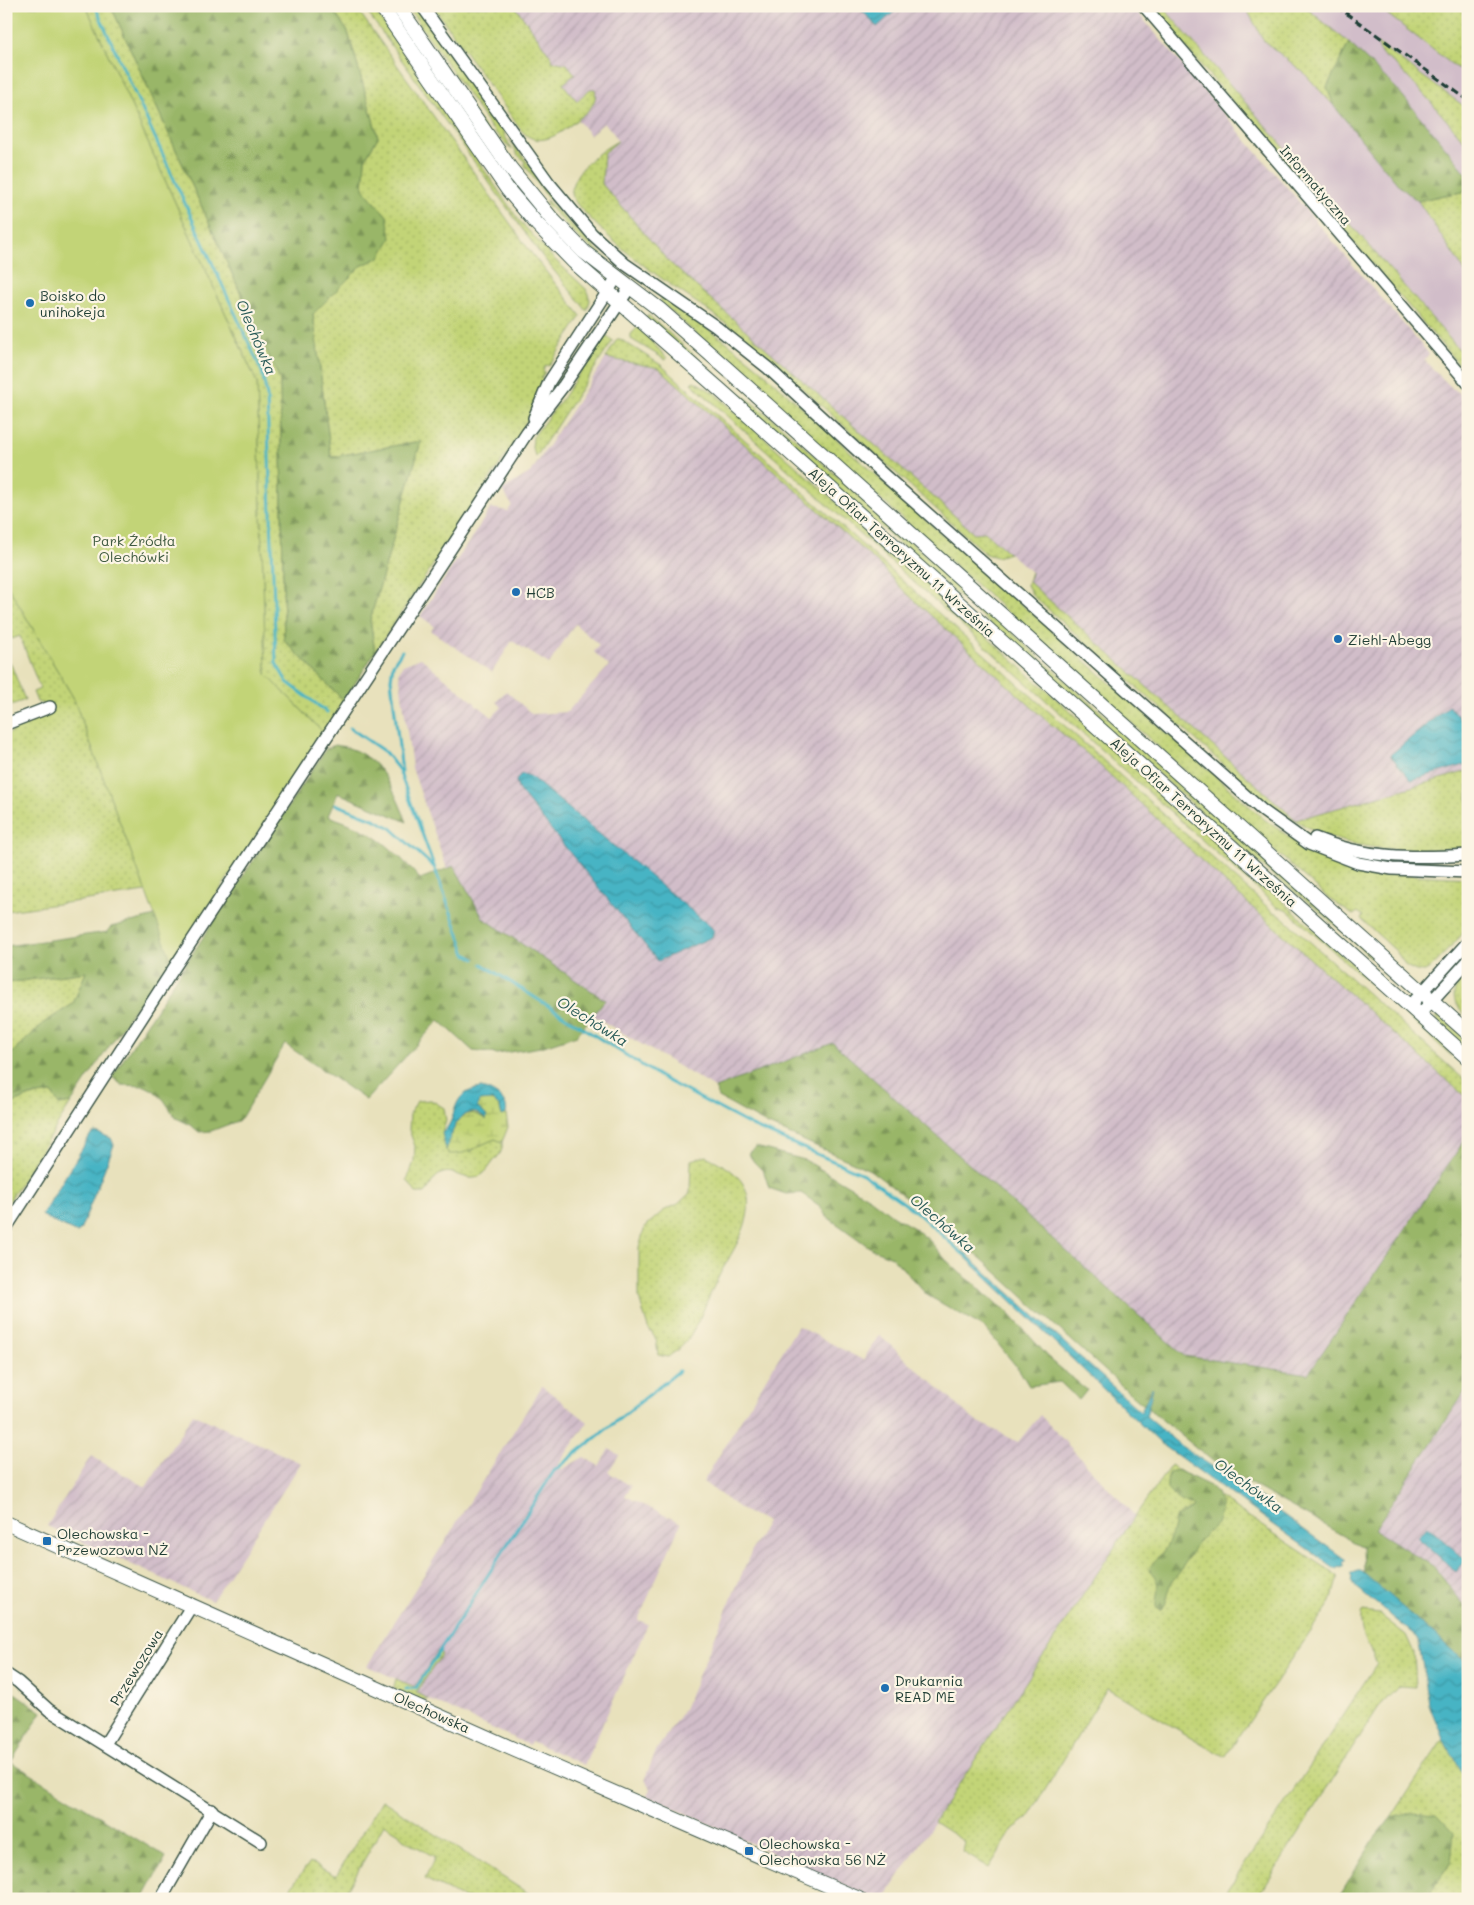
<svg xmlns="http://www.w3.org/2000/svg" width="1474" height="1905" font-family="Mali,sans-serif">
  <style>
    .industrial { fill: url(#industrial-furrows) }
    .railway { fill: #d1bdc9 }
    .grass { fill: url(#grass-dots); stroke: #708856 }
    .forest { fill: url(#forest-firs); stroke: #5c7a4e }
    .wetland { fill: url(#wetland-marsh); stroke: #708856 }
    .park { fill: #c2d477; stroke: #708856 }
    .water { fill: url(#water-waves); stroke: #33787c }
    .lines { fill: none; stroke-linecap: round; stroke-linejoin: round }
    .stream { stroke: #47b4c4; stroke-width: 3 }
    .minor-casing { stroke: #3d5648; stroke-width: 14 }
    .tertiary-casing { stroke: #3d5648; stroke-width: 16 }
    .minor { stroke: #fff; stroke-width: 11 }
    .tertiary { stroke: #fff; stroke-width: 14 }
    .rail { stroke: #1f3d34; stroke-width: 3; stroke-dasharray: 8 4; stroke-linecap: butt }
    .poi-dot { fill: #1f6fb2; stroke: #fcf5e5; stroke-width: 2 }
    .labels { text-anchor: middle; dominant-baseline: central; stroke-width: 4.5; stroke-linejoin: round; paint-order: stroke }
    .street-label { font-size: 14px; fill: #1f3d34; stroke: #fcf5e5 }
    .poi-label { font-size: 14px; fill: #1f3d34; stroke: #fcf5e5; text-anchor: start }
    .park-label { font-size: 14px; fill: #405b41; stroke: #fcf5e5 }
    .water-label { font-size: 15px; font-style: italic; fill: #295b58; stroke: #fcf5e5 }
  </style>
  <defs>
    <pattern id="industrial-furrows" width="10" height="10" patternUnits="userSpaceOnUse" patternTransform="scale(1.25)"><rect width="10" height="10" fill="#d1bdc9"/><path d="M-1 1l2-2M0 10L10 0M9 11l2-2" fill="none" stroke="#b3a3ad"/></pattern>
    <pattern id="grass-dots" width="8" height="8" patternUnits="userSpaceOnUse" patternTransform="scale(1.25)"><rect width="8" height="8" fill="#c2d477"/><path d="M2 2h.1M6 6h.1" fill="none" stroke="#a6b768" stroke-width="1.8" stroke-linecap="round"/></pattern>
    <pattern id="forest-firs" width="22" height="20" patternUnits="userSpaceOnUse" patternTransform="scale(1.25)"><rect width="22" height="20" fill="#99b668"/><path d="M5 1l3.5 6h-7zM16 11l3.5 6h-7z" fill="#7c9556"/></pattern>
    <pattern id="wetland-marsh" width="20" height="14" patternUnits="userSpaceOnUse" patternTransform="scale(1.25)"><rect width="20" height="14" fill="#c2d477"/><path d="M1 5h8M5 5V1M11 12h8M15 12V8" fill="none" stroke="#a6b768"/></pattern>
    <pattern id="water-waves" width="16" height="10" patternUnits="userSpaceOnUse" patternTransform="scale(1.25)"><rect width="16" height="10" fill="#47b4c4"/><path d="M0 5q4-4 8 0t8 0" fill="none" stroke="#3b94a0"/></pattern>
  </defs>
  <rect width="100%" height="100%" fill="#fcf5e5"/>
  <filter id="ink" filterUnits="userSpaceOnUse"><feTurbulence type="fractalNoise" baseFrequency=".02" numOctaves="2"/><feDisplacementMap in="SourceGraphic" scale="10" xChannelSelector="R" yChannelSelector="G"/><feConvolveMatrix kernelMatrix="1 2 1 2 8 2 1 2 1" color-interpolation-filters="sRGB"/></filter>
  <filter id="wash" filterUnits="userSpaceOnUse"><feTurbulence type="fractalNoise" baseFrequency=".0096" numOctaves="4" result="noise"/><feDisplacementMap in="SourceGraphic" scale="20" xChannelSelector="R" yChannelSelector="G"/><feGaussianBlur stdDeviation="1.12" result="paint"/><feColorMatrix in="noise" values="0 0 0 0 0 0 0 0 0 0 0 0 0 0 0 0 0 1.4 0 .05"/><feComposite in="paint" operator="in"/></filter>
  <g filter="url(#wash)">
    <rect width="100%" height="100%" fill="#e8e1bc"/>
    <g class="industrial">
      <path d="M 459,6 L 1132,6 L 1429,354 L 1424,360 L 1452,388 L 1468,400 L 1468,771 L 1296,820 L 1028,581 L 1031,572 L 985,532 L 974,533 L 669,262 L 602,184 L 604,153 L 618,142 L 612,131 L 604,123 L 590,135 L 575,117 Z"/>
      <path d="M 606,358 L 659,368 L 882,567 L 903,590 L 1048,722 L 1091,757 L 1235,892 L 1468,1099 L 1468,1135 L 1308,1374 L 1184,1356 L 833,1044 L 715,1088 L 473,944 L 412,768 L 399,672 L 403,665 L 421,658 L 475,703 L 476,706 L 480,707 L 492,717 L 502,707 L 496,702 L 506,691 L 532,714 L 567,712 L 609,666 L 594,652 L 599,645 L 575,624 L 549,664 L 512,641 L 492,672 L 431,631 L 434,626 L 420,616 L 491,508 L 508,511 L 512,505 L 502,490 L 531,472 Z"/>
      <path d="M 798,1326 L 863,1360 L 879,1335 L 973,1419 L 1018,1442 L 1040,1415 L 1135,1516 L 884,1899 L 874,1899 L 647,1796 L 650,1790 L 645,1778 L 657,1749 L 684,1709 L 752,1550 L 767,1522 L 742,1510 L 703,1482 Z"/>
      <path d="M 542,1386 L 588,1422 L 556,1468 L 559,1470 L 557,1472 L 584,1457 L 599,1466 L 609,1449 L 619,1455 L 608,1472 L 631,1486 L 625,1496 L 681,1523 L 638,1620 L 648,1624 L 584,1765 L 531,1741 L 529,1745 L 415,1693 L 421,1687 L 438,1651 L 415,1687 L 367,1666 Z"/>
      <path d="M 1468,1387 L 1468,1610 L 1439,1573 L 1374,1531 Z"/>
      <path d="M 193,1414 L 301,1463 L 212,1601 L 47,1526 L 91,1456 L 146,1487 Z"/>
    </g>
    <path class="railway" d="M 1162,6 L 1468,6 L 1468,360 L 1257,118 Z"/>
    <g class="grass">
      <path d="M 86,6 L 111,6 L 280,380 L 284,640 L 344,701 L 324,733 L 266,674 L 257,383 Z"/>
      <path d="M 330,6 L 355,6 L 532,254 L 581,316 L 549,366 L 546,365 L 543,370 L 545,372 L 541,378 L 544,380 L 530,415 L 516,440 L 375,652 L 370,620 L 421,441 L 331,457 L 313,314 L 361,266 L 380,257 L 387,216 L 363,189 L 365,159 L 378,137 L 348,32 Z"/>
      <path d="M 363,6 L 372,6 L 518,219 L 553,258 L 586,289 L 590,300 L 587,311 L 538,251 Z"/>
      <path d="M 388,6 L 392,6 L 584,259 L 603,278 L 601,279 L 566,247 L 513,186 Z"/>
      <path d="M 407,6 L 415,6 L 505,132 L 504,134 L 512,150 L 491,128 Z"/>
      <path d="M 433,6 L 515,6 L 552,58 L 552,61 L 567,64 L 575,74 L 563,84 L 577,101 L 590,89 L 595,89 C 599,105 584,114 573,123 C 557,136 537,149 521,130 Z"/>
      <path d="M 1150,6 L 1162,6 L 1468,360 L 1468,375 Z"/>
      <path d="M 1245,6 L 1304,6 L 1349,43 L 1327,87 L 1334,106 L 1304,73 L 1264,41 Z"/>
      <path d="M 1377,6 L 1468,6 L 1468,77 Z"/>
      <path d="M 1377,43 L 1468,109 L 1468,145 L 1429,100 L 1395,64 L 1381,54 Z"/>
      <path d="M 510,139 L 562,209 L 561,210 L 548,198 L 524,164 L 525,162 L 517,154 Z"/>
      <path d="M 618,141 L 604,153 L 602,184 L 669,262 L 974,533 L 985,532 L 1009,553 L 997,557 L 986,554 L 753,344 C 699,300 636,268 589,217 C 583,210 573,203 572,193 C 569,173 602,149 618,141 Z"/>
      <path d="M 1468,186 L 1468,276 L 1418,201 L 1439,196 L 1463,192 Z"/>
      <path d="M 546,200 L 615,267 L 580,239 L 547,204 Z"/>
      <path d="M 662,297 L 728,343 L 758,367 L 893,491 L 1265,820 L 1291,838 L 1396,874 L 1468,878 L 1468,928 L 1432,967 L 1425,971 L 1416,971 L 1406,966 L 1396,951 L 1361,919 L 1363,916 L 1358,912 L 1353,915 L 1328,898 L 783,412 L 730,363 L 660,302 Z"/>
      <path d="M 648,315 L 725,382 L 771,417 L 1399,979 L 1397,981 L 1316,908 L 1270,873 L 646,318 Z"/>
      <path d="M 638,327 L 667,358 L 666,360 L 631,339 L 631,334 Z"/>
      <path d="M 605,335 L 612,340 L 612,342 L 536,457 L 532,448 L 533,437 L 562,399 Z"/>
      <path d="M 617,339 L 620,339 L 661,365 L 1273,912 L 1280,915 L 1468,1083 L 1468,1099 L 1235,892 L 1091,757 L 1048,722 L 903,590 L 882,567 L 659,368 L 606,358 Z"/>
      <path d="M 694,381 L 713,392 L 1386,994 L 1384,996 L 1288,911 L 1277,907 L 691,383 Z"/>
      <path d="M 1031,572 L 1029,582 L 1296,820 L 1468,771 L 1468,848 C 1423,850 1379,853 1336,839 C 1275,819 1230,770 1184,729 C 1133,684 1083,640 1033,596 L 1027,585 Z"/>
      <path d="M 6,583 L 73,697 L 146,892 L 6,911 L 6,735 L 12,732 L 11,729 L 51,712 L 43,704 L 37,702 L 33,692 L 40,689 L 20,636 L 12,639 L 6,625 Z"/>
      <path d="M 10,662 L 25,700 L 6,707 L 6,663 Z"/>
      <path d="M 1468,971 L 1468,1017 C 1448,1000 1451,989 1468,971 Z"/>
      <path d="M 86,972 L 73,1004 L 45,1022 L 11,1055 L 6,1057 L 6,983 Z"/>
      <path d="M 1393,999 L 1435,1035 L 1452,1056 L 1391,1003 Z"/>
      <path d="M 1434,1011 L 1468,1040 L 1468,1051 L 1437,1022 Z"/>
      <path d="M 53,1093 L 59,1105 L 71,1103 L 6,1206 L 6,1106 L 30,1096 Z"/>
      <path d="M 431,1100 L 444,1108 L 446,1121 L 442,1133 L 470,1152 L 480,1145 L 495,1139 L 502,1142 C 503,1152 500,1154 493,1162 C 489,1167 486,1173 480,1176 C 466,1184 453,1166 439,1175 C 432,1179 430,1188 425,1193 L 416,1193 L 407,1180 L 414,1162 L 415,1146 L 409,1130 L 410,1114 L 417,1101 Z"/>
      <path d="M 706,1156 C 724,1165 744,1175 748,1197 C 752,1226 730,1254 718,1278 C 707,1299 700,1323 685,1343 C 681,1348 673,1353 668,1357 L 658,1355 L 656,1339 L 648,1328 L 639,1298 L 639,1247 L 645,1227 L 663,1211 L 678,1204 L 690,1193 L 691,1160 Z"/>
      <path d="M 1171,1465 L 1338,1576 L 1331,1602 L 1225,1757 L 1107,1688 L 1028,1818 L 1013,1829 L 989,1868 L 963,1852 L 965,1842 L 934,1822 L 1135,1516 Z"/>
      <path d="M 1362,1612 L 1379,1614 L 1406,1635 L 1414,1653 L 1416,1687 L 1399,1686 L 1378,1708 L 1257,1899 L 1222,1899 L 1377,1663 C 1369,1647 1357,1630 1362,1612 Z"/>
      <path d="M 438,1651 L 442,1654 L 416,1693 L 428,1699 L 420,1701 L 396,1692 L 394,1686 L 396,1679 L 415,1687 Z"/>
      <path d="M 1443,1739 L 1468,1783 L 1468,1899 L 1426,1899 L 1451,1862 L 1391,1818 Z"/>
      <path d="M 382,1800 L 537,1899 L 466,1899 L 425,1879 L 435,1857 L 403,1839 L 399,1833 L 384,1824 L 348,1889 L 355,1896 L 353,1899 L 282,1899 L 310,1862 L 336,1876 Z"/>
    </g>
    <g class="forest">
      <path d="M 111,6 L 330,6 L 348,32 L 378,137 L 365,159 L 363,189 L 387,216 L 391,238 L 380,257 L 361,266 L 313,314 L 331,457 L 421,441 L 370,620 L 375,652 L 344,701 L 284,640 L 280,380 Z"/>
      <path d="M 1349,43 L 1397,89 L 1468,175 L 1468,186 L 1463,192 L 1439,196 L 1418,201 L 1400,187 L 1334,106 L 1327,87 Z"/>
      <path d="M 335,745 C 379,751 392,786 407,822 L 338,793 L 328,816 C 374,831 389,844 420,879 L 454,866 L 483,918 L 605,1000 L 577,1035 L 541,1047 L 497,1054 L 473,1051 L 439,1020 L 366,1100 L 285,1044 L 240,1120 L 211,1131 L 199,1132 L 191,1125 L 176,1118 L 164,1100 L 153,1090 L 145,1086 L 122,1085 L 112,1077 L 326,749 Z"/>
      <path d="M 155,916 L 172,962 L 137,1005 L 71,1103 L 59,1105 L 52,1093 L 30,1096 L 6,1106 L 6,1057 L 11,1054 L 45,1022 L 73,1004 L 86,972 L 6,983 L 6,946 L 108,932 L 111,927 Z"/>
      <path d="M 833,1043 L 1184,1356 L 1308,1374 L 1468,1135 L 1468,1387 L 1374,1530 L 1433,1566 L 1468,1610 L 1468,1664 L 1364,1574 L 1363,1547 L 1219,1466 L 1134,1397 L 954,1234 L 870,1170 L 766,1124 L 719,1098 L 715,1088 Z"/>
      <path d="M 756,1147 L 805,1160 L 871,1199 L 893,1216 L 914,1228 L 930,1241 L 945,1259 L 961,1274 L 975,1284 L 988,1297 L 1006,1310 L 1052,1361 L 1087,1390 L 1079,1400 L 1060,1382 L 1029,1386 L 1020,1371 L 985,1328 L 927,1295 L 892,1257 L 872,1249 L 826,1216 L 820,1206 L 801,1193 L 786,1194 L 769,1188 L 764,1172 L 754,1162 L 748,1153 Z"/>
      <path d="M 1177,1470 L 1210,1486 L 1217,1493 L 1221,1503 L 1221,1512 L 1217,1524 L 1198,1541 L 1179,1573 L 1172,1581 L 1165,1605 L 1160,1610 L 1156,1607 C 1156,1591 1163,1583 1149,1570 C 1153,1561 1159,1557 1164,1550 C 1170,1542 1174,1528 1175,1518 L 1192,1508 L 1193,1506 C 1187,1505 1169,1495 1167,1488 C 1166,1484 1168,1477 1169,1472 Z"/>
      <path d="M 6,1687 L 42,1712 L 11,1762 L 166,1857 L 143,1899 L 6,1899 Z"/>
      <path d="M 1411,1813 L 1437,1815 L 1454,1833 L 1451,1862 L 1426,1899 L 1338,1899 L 1374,1839 L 1391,1818 Z"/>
    </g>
    <path class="wetland" d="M 485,1099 C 496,1100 500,1105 502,1116 L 506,1114 L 508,1127 L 502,1142 L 495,1139 C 476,1146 470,1155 449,1154 L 446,1150 C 452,1131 461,1100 486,1120 L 483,1112 L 479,1110 L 477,1106 L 479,1101 Z"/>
    <path class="park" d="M 6,6 L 86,6 L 257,383 L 266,674 L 324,733 L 172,962 L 73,697 L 6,583 Z"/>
    <g class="water">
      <path d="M 858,6 L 901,6 L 877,27 Z"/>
      <path d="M 1449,706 L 1468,728 L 1468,764 L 1411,780 L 1390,755 Z"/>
      <path d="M 523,774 L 530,776 L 711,927 L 714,931 L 712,937 L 658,961 L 518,789 L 516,781 L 520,775 Z"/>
      <path d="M 481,1088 C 492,1090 510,1101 506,1114 L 502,1116 L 500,1107 L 492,1100 L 479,1101 L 477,1106 C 479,1111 484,1111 487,1117 L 486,1120 C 484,1118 480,1114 477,1113 C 458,1107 450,1138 446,1150 L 442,1133 C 460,1119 447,1093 481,1088 Z"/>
      <path d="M 95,1132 L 111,1138 L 114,1145 L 80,1231 L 77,1233 L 45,1218 L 42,1215 L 91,1134 Z"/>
      <path d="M 963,1251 L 1141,1412 L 1152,1387 L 1153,1388 L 1146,1416 L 1181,1446 L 1260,1498 L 1346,1560 L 1343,1563 L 1345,1566 L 1342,1568 L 1340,1567 L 1337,1569 L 1334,1568 L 1160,1443 L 961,1253 Z"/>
      <path d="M 1427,1526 L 1466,1560 L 1456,1572 L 1417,1537 Z"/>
      <path d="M 1357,1571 L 1361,1571 L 1468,1664 L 1468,1783 L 1443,1739 L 1429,1704 L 1418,1638 L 1355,1586 L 1351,1581 L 1352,1577 L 1350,1575 Z"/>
    </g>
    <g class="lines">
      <g class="stream">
        <path d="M 95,6 L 262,372 L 267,396 L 276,663 L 287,682 L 327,712"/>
        <path d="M 402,651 L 393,664 L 391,679 L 402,772"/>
        <path d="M 350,728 L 385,752 L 399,770 L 466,954 L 475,959"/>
        <path d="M 335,804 L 376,820 L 391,828 L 434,867"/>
        <path d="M 482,964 L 662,1078 L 752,1126 L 863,1174 L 915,1211 L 963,1254"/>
        <path d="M 405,1689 L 416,1688 L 554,1471 L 679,1371"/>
      </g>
    </g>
  </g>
  <g filter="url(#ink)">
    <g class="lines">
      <defs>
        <g id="minor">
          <path d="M 422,6 L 549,183 L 592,234 L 625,264 L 715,326 L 768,368 L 884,475 L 1263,811 L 1309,844 L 1358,863 L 1392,869 L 1468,872"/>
          <path d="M 1144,6 L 1468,383"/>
          <path d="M 534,418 L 549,382 L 617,277"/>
          <path d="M 6,724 L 50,707"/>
          <path d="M 1315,838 C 1365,859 1415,858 1468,855"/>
          <path d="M 1410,1006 L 1468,942"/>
          <path d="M 1419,1015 L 1468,961"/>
          <path d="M 6,1228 L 174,968 L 527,433 L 564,385 L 630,287"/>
          <path d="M 6,1674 L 18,1682 L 49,1710 L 261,1842"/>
          <path d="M 105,1744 L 192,1605"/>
          <path d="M 161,1899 L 212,1810"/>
        </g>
        <g id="tertiary">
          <path d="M 381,6 L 508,190 L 537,224 L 574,262 L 719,389 L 1468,1058"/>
          <path d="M 398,6 L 510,168 L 551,218 L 584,252 L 659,309 L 726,368 L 1468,1033"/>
          <path d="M 6,1523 L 513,1749 L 859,1899"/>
        </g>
      </defs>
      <use href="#minor" class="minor-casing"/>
      <use href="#tertiary" class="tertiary-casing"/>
      <use href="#minor" class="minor"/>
      <use href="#tertiary" class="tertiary"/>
      <path class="rail" d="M 1336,6 L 1468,100"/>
    </g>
  </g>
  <g class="poi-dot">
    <circle cx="30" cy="303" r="5"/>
    <circle cx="516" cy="592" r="5"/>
    <circle cx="1338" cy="639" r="5"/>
    <rect x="42" y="1536" width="10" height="10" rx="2.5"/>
    <circle cx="885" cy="1688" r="5"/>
    <rect x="744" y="1846" width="10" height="10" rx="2.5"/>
  </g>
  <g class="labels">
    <g class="street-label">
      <text transform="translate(1316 185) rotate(49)">Informatyczna</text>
      <text transform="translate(902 552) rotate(42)">Aleja Ofiar Terroryzmu 11 Września</text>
      <text transform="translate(1204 822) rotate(42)">Aleja Ofiar Terroryzmu 11 Września</text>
      <text transform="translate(136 1667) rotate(-58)">Przewozowa</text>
      <text transform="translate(432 1712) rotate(24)">Olechowska</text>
    </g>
    <g class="poi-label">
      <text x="40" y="295">Boisko do<tspan x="40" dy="16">unihokeja</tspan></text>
      <text x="526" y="592">HCB</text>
      <text x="1348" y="639">Ziehl-Abegg</text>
      <text x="57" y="1533">Olechowska -<tspan x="57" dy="16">Przewozowa NŻ</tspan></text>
      <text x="895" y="1680">Drukarnia<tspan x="895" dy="16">READ ME</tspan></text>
      <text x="759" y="1843">Olechowska -<tspan x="759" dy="16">Olechowska 56 NŻ</tspan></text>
    </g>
    <g class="park-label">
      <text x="134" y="540">Park Źródła<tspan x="134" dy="16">Olechówki</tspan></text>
    </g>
    <g class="water-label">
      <text transform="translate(257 337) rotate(67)">Olechówka</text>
      <text transform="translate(593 1021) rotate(32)">Olechówka</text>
      <text transform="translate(943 1223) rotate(41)">Olechówka</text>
      <text transform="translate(1249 1485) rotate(36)">Olechówka</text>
    </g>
  </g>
  <rect width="1474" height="1905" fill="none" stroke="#fcf5e5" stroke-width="25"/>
</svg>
